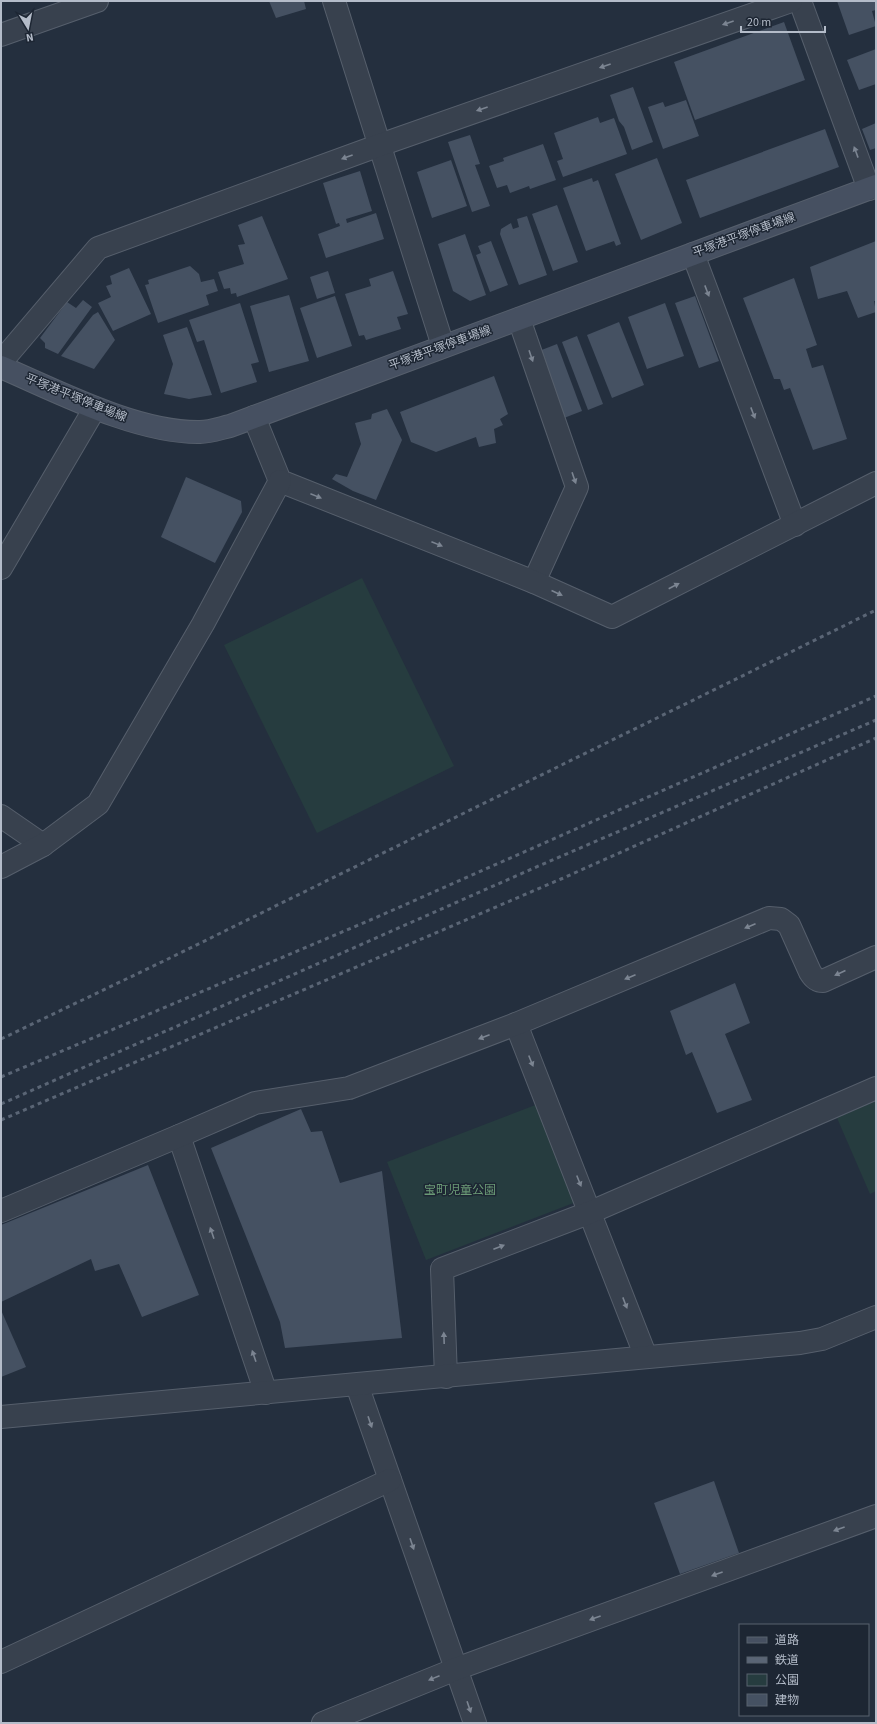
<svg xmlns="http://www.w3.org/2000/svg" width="877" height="1724" font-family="'Source Sans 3','Noto Sans JP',sans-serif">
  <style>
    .green { fill: #263c3f }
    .building { fill: #455162 }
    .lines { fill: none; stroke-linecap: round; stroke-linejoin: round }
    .minor-casing { stroke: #565f6c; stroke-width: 24 }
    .tertiary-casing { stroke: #565f6c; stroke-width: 24 }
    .secondary-casing { stroke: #565f6c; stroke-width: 24 }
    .minor { stroke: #38414e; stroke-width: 22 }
    .tertiary { stroke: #38414e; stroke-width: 22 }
    .secondary { stroke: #465061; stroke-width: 22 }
    .rail { stroke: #5a6575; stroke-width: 3; stroke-dasharray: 4 4; stroke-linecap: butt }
    .oneway { fill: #7c8592 }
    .labels { text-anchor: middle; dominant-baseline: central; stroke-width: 3; stroke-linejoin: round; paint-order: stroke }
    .street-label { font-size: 12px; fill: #b4bcc9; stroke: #1d2633 }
    .park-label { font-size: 12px; fill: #6b9a76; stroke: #1d2633 }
  </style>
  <rect width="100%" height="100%" fill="#242f3e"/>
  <g class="green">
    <path d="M 362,578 L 454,766 L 317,833 L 224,645 Z"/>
    <path d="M 876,1101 L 876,1191 L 870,1194 L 837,1118 Z"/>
    <path d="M 538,1104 L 576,1202 L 426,1260 L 387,1162 Z"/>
  </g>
  <g class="building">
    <path d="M 269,1 L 304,1 L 306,9 L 276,18 Z"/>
    <path d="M 837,1 L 876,1 L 876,10 L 872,11 L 876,26 L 849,35 Z"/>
    <path d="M 784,22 L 805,80 L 695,120 L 674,62 Z"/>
    <path d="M 876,49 L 876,84 L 859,90 L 847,60 Z"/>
    <path d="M 633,87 L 653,142 L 632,150 L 624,127 L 619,121 L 610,95 Z"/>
    <path d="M 686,100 L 699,136 L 663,149 L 648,107 L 663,102 L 665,107 Z"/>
    <path d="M 598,117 L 600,123 L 614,118 L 627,154 L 563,177 L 557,161 L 563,159 L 554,133 Z"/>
    <path d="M 876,123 L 876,148 L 870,150 L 862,129 Z"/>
    <path d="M 825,129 L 839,167 L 700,218 L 686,180 Z"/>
    <path d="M 470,135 L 480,164 L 475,165 L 490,206 L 472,212 L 448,142 Z"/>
    <path d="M 543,144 L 556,180 L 530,189 L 529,186 L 510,193 L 507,185 L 497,188 L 489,166 L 504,161 L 503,158 Z"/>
    <path d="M 657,158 L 682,223 L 641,240 L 615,174 Z"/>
    <path d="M 451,160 L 467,206 L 432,218 L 417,172 Z"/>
    <path d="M 360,171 L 372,211 L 346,219 L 347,223 L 376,213 L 384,239 L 326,258 L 318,234 L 340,226 L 339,223 L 336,224 L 323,183 Z"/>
    <path d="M 592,178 L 593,182 L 598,180 L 621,244 L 616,246 L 614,241 L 586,251 L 563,188 Z"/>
    <path d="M 557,205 L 578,262 L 553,271 L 532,214 Z"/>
    <path d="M 262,216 L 288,279 L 237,297 L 236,293 L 231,294 L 230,288 L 224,289 L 218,272 L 244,264 L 238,245 L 245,244 L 238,225 Z"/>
    <path d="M 527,216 L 547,275 L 519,285 L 500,234 L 501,229 L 511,223 L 513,229 L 519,227 L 517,219 Z"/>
    <path d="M 465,234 L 486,295 L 470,301 L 453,291 L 438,244 Z"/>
    <path d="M 491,241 L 508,285 L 490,292 L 476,255 L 481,253 L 478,246 Z"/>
    <path d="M 876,241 L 876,301 L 874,301 L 876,312 L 858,318 L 847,291 L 818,299 L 810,267 Z"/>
    <path d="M 190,266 L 199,274 L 201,282 L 214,279 L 218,291 L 206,295 L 209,305 L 158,323 L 145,285 L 149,284 L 148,280 Z"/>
    <path d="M 129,268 L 151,314 L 113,331 L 98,303 L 111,297 L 106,286 L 112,284 L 110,276 Z"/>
    <path d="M 328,271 L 335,293 L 317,299 L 310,277 Z"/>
    <path d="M 393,271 L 408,314 L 397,317 L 401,329 L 366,340 L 364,335 L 359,336 L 345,294 L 371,286 L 369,279 Z"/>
    <path d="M 794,278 L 817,345 L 806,349 L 812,368 L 823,365 L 847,439 L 813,450 L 790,388 L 784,390 L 780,379 L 774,379 L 743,298 Z"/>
    <path d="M 289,295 L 309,361 L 269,372 L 250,306 Z"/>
    <path d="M 335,296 L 352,346 L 317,358 L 300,308 Z"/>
    <path d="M 695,296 L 719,361 L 699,368 L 675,303 Z"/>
    <path d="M 83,300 L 92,307 L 58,354 L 45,348 L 45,343 L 40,338 L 67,302 L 76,308 Z"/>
    <path d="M 240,303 L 259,362 L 251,364 L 257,382 L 221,393 L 204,340 L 197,342 L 189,320 Z"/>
    <path d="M 665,303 L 684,356 L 647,369 L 628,317 Z"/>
    <path d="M 98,312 L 115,340 L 94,369 L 61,356 L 93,315 Z"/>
    <path d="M 619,322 L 644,385 L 612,398 L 587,335 Z"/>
    <path d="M 187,327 L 212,395 L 189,399 L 164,394 L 173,364 L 163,335 Z"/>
    <path d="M 577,336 L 603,404 L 588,410 L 562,342 Z"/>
    <path d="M 557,344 L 582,411 L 564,418 L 539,351 Z"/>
    <path d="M 494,376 L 508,414 L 500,419 L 503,425 L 494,429 L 496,443 L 479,447 L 476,437 L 436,452 L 411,442 L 400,412 Z"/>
    <path d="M 387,409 L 402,440 L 376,500 L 353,491 L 332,479 L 336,474 L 347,477 L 361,444 L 355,423 L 371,419 L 372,414 Z"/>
    <path d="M 186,477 L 241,501 L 242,512 L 215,563 L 161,537 Z"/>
    <path d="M 735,983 L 750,1023 L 725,1034 L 752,1100 L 717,1113 L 692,1052 L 686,1055 L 670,1011 Z"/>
    <path d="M 301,1109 L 311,1132 L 322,1131 L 340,1183 L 382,1171 L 402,1338 L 285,1348 L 280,1322 L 211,1148 Z"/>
    <path d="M 148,1165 L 199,1295 L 142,1317 L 119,1264 L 95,1271 L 91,1259 L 1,1302 L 1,1225 Z"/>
    <path d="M 1,1310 L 26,1367 L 1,1377 Z"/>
    <path d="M 714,1481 L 739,1553 L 680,1574 L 654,1503 Z"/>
  </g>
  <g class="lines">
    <defs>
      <g id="minor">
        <path d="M 334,1 L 443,346"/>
        <path d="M 800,1 L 869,189"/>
        <path d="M 1,35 L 97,1"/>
        <path d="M 693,254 L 795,525"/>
        <path d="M 519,319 L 577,487 L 534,582"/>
        <path d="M 1,362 L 98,248 L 380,145 L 791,1"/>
        <path d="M 254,417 L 280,481 L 534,582 L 612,617 L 876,483"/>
        <path d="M 1,568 L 95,408"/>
        <path d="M 1,816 L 43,845"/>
        <path d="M 1,867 L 43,845 L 98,804 L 203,624 L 280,481"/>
        <path d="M 516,1024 L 646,1357"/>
        <path d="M 179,1136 L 266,1393"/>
        <path d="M 1,1211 L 179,1136 L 255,1103 L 349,1088 L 516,1024 L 769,918 L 781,919 L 789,925 L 810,972 C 813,977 816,981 823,981 L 876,957"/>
        <path d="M 446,1377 L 442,1269 L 591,1212 L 876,1088"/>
        <path d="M 357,1385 L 475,1723"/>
        <path d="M 1,1662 L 390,1480"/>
        <path d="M 323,1723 L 456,1669 L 876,1516"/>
      </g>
      <path id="tertiary" d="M 1,1417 L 800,1343 L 822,1339 L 876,1317"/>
      <path id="secondary" d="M 1,367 C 59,392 137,433 200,432 C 210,432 221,428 230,426 L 876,186"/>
    </defs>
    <use href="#minor" class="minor-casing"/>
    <use href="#tertiary" class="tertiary-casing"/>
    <use href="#secondary" class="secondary-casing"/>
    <use href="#minor" class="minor"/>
    <use href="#tertiary" class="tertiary"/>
    <use href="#secondary" class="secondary"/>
    <g class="rail">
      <path d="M 1,1039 L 168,959 L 876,610"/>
      <path d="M 1,1077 L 375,918 L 876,696"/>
      <path d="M 1,1104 L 534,868 L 876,720"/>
      <path d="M 1,1120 L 561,879 L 876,738"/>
    </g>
  </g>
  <defs><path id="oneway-solid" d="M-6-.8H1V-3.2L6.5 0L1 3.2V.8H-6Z"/></defs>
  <g class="oneway">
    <use href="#oneway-solid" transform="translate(728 23) rotate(161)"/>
    <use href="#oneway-solid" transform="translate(605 66) rotate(161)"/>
    <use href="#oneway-solid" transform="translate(482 109) rotate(161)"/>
    <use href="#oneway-solid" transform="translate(856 152) rotate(-110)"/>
    <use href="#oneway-solid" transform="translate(347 157) rotate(160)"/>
    <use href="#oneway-solid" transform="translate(707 291) rotate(69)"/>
    <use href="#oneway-solid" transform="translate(531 356) rotate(71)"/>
    <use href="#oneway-solid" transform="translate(753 413) rotate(69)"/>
    <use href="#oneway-solid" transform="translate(574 478) rotate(71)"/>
    <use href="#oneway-solid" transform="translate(316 496) rotate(22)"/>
    <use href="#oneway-solid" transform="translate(437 544) rotate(22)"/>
    <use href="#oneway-solid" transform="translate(674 586) rotate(-27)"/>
    <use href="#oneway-solid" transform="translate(557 593) rotate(24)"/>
    <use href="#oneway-solid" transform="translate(750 926) rotate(157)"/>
    <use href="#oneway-solid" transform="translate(840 973) rotate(156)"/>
    <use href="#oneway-solid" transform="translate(630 977) rotate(157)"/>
    <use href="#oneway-solid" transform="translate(484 1037) rotate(159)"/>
    <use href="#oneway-solid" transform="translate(531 1061) rotate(68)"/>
    <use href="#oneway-solid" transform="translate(579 1181) rotate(68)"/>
    <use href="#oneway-solid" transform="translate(212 1233) rotate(-109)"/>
    <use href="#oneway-solid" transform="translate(499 1247) rotate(-21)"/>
    <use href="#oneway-solid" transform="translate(625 1303) rotate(69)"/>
    <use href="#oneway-solid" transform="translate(444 1338) rotate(-92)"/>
    <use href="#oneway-solid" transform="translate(254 1356) rotate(-109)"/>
    <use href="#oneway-solid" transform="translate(370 1422) rotate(71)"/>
    <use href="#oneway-solid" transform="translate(839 1529) rotate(160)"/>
    <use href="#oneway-solid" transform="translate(412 1544) rotate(71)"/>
    <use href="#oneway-solid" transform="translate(717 1574) rotate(160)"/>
    <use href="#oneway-solid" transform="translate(595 1618) rotate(160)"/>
    <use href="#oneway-solid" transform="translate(434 1678) rotate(158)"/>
    <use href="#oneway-solid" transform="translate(469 1707) rotate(71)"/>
  </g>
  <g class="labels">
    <g class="street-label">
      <text transform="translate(744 235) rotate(-20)">平塚港平塚停車場線</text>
      <text transform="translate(440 348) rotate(-20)">平塚港平塚停車場線</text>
      <text transform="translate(76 398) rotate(22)">平塚港平塚停車場線</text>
    </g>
    <g class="park-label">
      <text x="460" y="1190">宝町児童公園</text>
    </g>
  </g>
  <rect width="877" height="1724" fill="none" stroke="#b4bcc9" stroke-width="4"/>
  <rect x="739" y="1624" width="130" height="92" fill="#1d2633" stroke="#59626f"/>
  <rect x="747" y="1637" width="20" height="6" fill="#465061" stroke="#59626f"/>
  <text x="775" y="1644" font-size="12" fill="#b4bcc9">道路</text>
  <rect x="747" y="1657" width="20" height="6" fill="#5a6575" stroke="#59626f"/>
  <text x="775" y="1664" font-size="12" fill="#b4bcc9">鉄道</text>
  <rect x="747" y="1674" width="20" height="12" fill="#263c3f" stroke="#59626f"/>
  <text x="775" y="1684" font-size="12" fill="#b4bcc9">公園</text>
  <rect x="747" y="1694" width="20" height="12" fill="#455162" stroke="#59626f"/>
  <text x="775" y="1704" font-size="12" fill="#b4bcc9">建物</text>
  <g transform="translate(28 28) rotate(170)" stroke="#1d2633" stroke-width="3" paint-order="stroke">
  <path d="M0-3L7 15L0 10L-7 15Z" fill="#b4bcc9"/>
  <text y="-6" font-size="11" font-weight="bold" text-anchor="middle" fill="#b4bcc9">N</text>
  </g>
  <path d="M741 26v6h84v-6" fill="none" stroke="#b4bcc9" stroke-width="2"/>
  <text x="747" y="26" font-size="12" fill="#b4bcc9" stroke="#1d2633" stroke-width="3" paint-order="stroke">20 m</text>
</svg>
